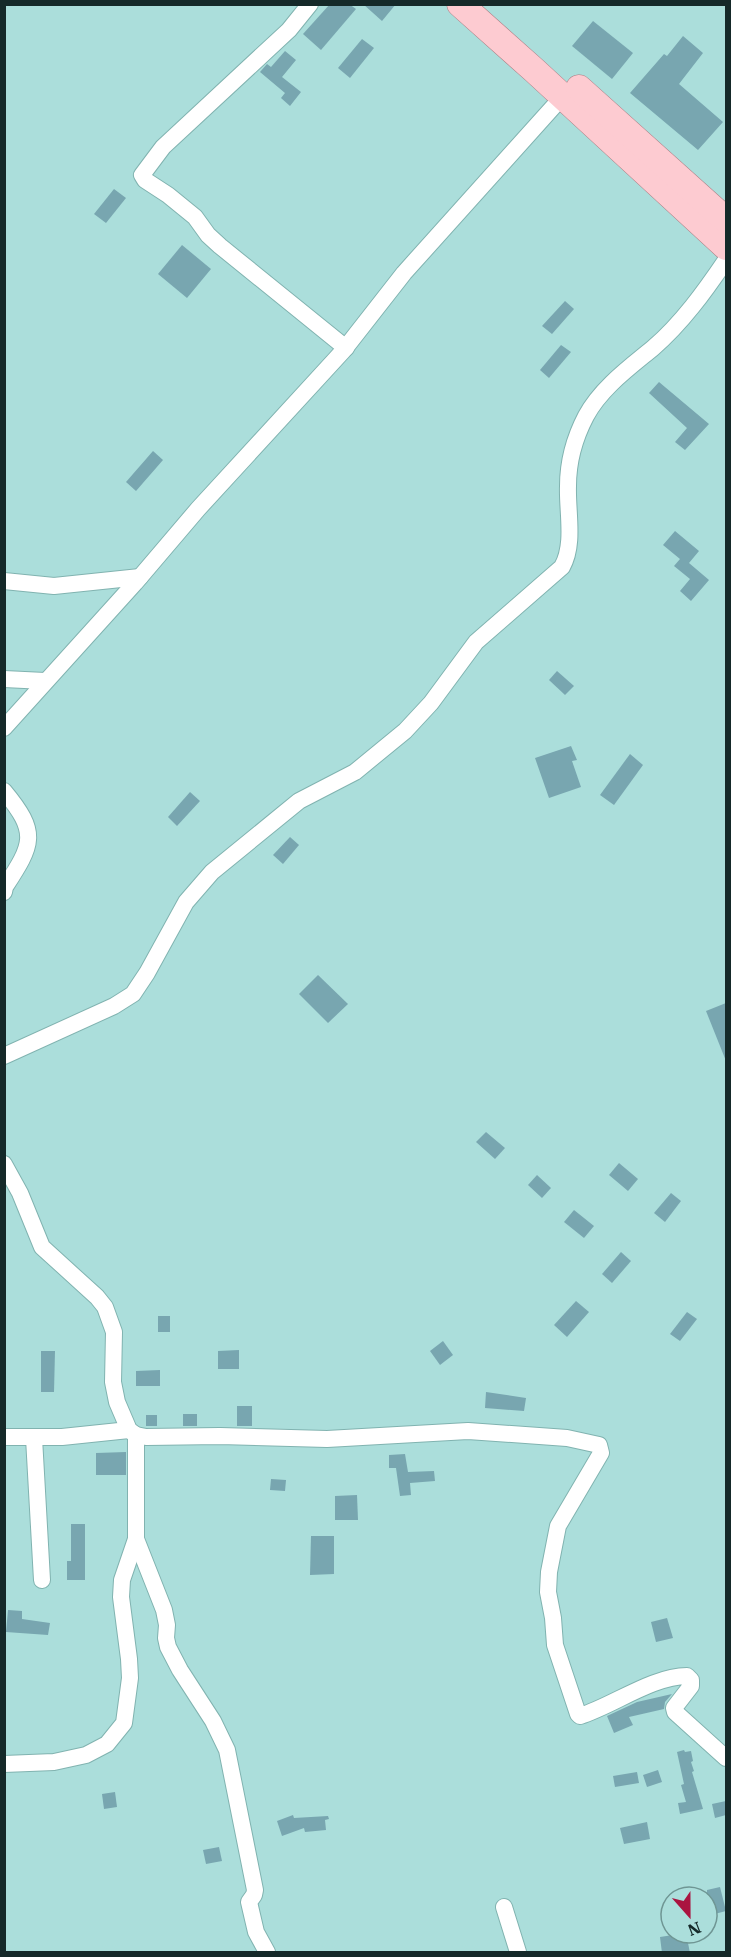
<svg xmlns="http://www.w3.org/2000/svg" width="731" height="1957" font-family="'IBM Plex Serif',serif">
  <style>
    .building { fill: #78a6b0 }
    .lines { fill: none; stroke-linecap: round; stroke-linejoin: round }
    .street-casing { stroke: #81b3b0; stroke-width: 18 }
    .primary-casing { stroke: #ab7c82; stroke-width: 27 }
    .street { stroke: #fff; stroke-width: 16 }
    .primary { stroke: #fdcbd1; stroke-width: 26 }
  </style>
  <rect width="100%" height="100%" fill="#abdedb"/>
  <g class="building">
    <path d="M 330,4 L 349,4 L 356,9 L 321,50 L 303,34 Z"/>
    <path d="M 363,4 L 396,4 L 382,21 Z"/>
    <path d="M 593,21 L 633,53 L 612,79 L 572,46 Z"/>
    <path d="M 683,36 L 703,53 L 679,84 L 723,122 L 698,150 L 630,93 L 664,54 L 667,56 Z"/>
    <path d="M 362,39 L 374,48 L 350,78 L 338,68 Z"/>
    <path d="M 285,51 L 296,60 L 282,77 L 301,92 L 290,106 L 281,98 L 285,93 L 260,72 L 267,64 L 271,67 Z"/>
    <path d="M 114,189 L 126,198 L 106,223 L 94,214 Z"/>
    <path d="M 182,245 L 211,269 L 187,298 L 158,274 Z"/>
    <path d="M 565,301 L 574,309 L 552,334 L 542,326 Z"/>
    <path d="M 561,345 L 571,352 L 549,378 L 540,370 Z"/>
    <path d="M 659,382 L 709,424 L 685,450 L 675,442 L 687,428 L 649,393 Z"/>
    <path d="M 153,451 L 163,460 L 136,491 L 126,482 Z"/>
    <path d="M 675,531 L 699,551 L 689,563 L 709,580 L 691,601 L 680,591 L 690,579 L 674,566 L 680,559 L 663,545 Z"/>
    <path d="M 557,671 L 574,686 L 565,695 L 549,680 Z"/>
    <path d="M 571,746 L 577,760 L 572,761 L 581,787 L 549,798 L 535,758 Z"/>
    <path d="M 630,754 L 643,765 L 614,805 L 600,795 Z"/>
    <path d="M 190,792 L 200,801 L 177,826 L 168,817 Z"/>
    <path d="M 290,837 L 299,845 L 283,864 L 273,855 Z"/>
    <path d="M 318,975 L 348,1004 L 328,1023 L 299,994 Z"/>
    <path d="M 726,1003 L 726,1061 L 706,1011 Z"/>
    <path d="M 486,1132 L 505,1148 L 495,1159 L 476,1142 Z"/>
    <path d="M 619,1163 L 638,1179 L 628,1191 L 609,1175 Z"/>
    <path d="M 537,1175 L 551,1188 L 542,1198 L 528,1185 Z"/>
    <path d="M 671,1193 L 681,1201 L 665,1222 L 654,1213 Z"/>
    <path d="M 574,1210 L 594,1226 L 584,1238 L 564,1222 Z"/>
    <path d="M 621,1252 L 631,1261 L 612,1283 L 602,1274 Z"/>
    <path d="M 576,1301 L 589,1312 L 567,1337 L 554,1325 Z"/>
    <path d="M 687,1312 L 697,1319 L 680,1341 L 670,1334 Z"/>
    <rect x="158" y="1316" width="12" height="16"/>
    <path d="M 443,1341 L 453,1355 L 440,1365 L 430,1351 Z"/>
    <path d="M 239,1350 L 239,1369 L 218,1369 L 218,1351 Z"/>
    <path d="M 41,1351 L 55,1351 L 54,1392 L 41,1392 Z"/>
    <path d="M 160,1370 L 160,1386 L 136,1386 L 136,1371 Z"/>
    <path d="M 486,1392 L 526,1398 L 524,1411 L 485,1408 Z"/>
    <rect x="237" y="1406" width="15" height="20"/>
    <rect x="183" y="1414" width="14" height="12"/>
    <rect x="146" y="1415" width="11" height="11"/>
    <path d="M 126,1452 L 126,1475 L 96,1475 L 96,1453 Z"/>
    <path d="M 405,1454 L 408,1472 L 434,1471 L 435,1481 L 410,1483 L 411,1495 L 400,1496 L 396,1468 L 389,1468 L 389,1455 Z"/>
    <path d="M 271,1479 L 286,1480 L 285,1491 L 270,1490 Z"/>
    <path d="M 357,1495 L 358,1520 L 335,1520 L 335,1496 Z"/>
    <path d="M 71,1524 L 85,1524 L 85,1580 L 67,1580 L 67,1561 L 71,1561 Z"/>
    <path d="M 311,1536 L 334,1536 L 334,1574 L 310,1575 Z"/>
    <path d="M 8,1610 L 22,1611 L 22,1619 L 50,1623 L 48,1635 L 6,1632 Z"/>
    <path d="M 667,1618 L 673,1638 L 656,1642 L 651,1622 Z"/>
    <path d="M 672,1694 L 665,1702 L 664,1709 L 629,1717 L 633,1725 L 614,1733 L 607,1716 L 637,1702 Z"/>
    <path d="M 684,1750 L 685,1752 L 691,1751 L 693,1761 L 691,1762 L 694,1771 L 692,1772 L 703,1809 L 680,1814 L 678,1803 L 686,1802 L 681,1785 L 684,1784 L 677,1752 Z"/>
    <path d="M 658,1770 L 662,1782 L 647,1787 L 643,1775 Z"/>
    <path d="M 637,1772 L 639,1783 L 615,1787 L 613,1776 Z"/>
    <path d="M 115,1792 L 117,1807 L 104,1809 L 102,1794 Z"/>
    <path d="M 726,1801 L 726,1815 L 715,1818 L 712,1804 Z"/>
    <path d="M 293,1815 L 294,1818 L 328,1816 L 329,1819 L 325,1820 L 326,1830 L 305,1832 L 304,1828 L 282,1836 L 277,1821 Z"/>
    <path d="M 647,1822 L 650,1839 L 624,1844 L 620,1828 Z"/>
    <path d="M 219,1847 L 222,1861 L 206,1864 L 203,1850 Z"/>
    <path d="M 720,1887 L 726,1911 L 707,1916 L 707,1890 Z"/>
    <path d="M 686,1933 L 690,1953 L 662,1953 L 660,1937 Z"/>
  </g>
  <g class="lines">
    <defs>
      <g id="street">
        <path d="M 310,4 L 289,30 L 163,147 L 142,175 L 145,180 L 168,195 L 195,217 L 208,235 L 220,246 L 346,348"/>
        <path d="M 4,581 L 54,586 L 140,577"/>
        <path d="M 4,679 L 45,681"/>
        <path d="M 4,728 L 135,583 L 198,509 L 343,351 L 404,273 L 563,96"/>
        <path d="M 4,791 C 39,833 33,844 5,887 L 4,892"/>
        <path d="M 4,1056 L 114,1006 L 133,994 L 147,973 L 186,902 L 212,872 L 299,801 L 355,772 L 405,731 L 431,703 L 476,642 L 562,567 C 575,544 567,512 568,486 C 568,462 575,437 586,416 C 601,388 630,367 653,348 C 682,323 705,291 726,260"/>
        <path d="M 4,1164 L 20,1193 L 42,1247 L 97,1297 L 105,1307 L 114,1332 L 113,1382 L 117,1402 L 129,1430 L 136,1435 L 146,1437 L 220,1436 L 327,1439 L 468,1431 L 567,1438 L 599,1445 L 601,1453 L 558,1526 L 549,1572 L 548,1592 L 553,1618 L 555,1645 L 578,1714 L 580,1716 C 612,1706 653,1676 687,1676 L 691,1680 L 691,1686 L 674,1708 L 675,1712 L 726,1758"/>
        <path d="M 4,1437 L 62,1437 L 129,1430"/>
        <path d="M 34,1438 L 42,1580"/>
        <path d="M 136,1539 L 164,1610 L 167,1625 L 166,1638 L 168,1647 L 180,1670 L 213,1721 L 227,1750 L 255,1890 L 254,1895 L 249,1902 L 256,1932 L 267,1952"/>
        <path d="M 4,1764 L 54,1762 L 86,1755 L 107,1744 L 124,1723 L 130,1678 L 129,1659 L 121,1597 L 122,1580 L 136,1539 L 136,1435"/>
        <path d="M 504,1907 L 518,1952"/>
      </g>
      <g id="primary">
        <path d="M 460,4 L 534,70 L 726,247"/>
        <path d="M 579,88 L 726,220"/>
      </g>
    </defs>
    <use href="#street" class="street-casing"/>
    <use href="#primary" class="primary-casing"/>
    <use href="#street" class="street"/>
    <use href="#primary" class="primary"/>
  </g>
  <rect width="731" height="1957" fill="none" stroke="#152929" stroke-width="12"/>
  <g transform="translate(689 1915) rotate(159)"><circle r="28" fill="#abdedb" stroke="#6f9694" stroke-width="1.5"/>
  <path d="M0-4.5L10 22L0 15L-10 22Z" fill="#aa1440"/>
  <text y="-9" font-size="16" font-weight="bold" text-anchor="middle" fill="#152929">N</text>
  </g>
</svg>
